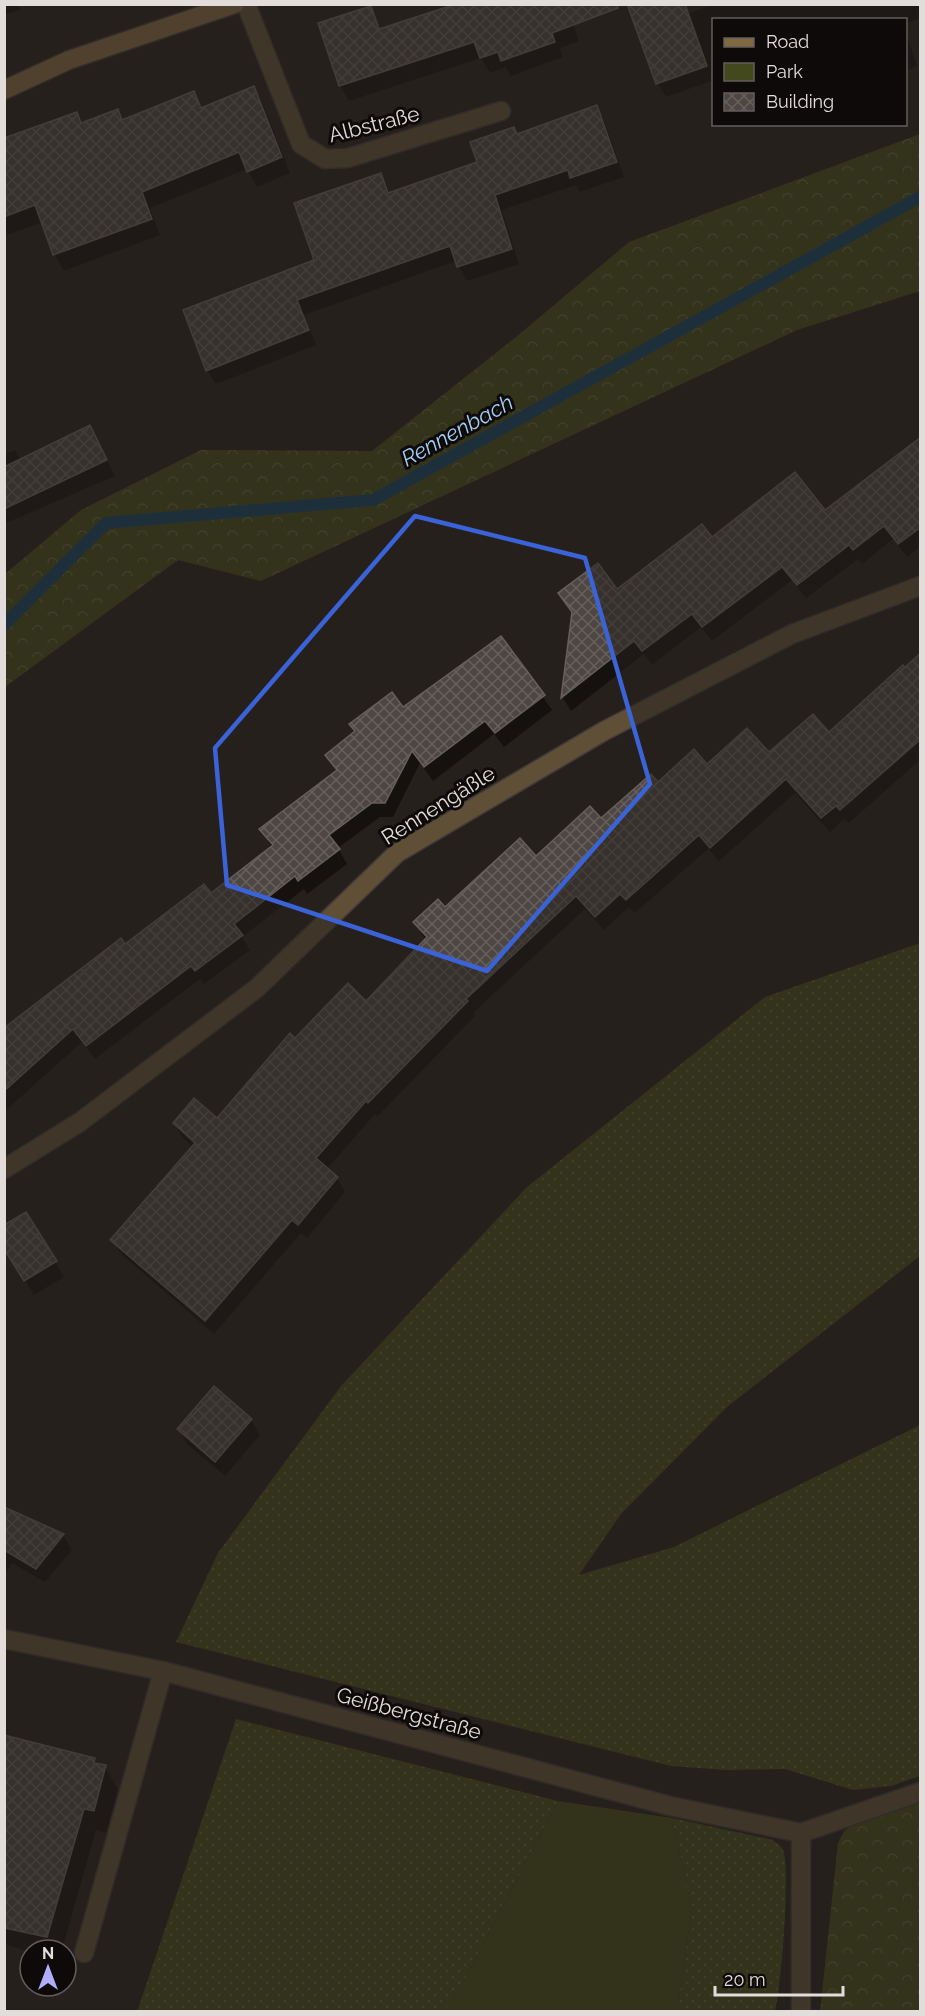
<svg xmlns="http://www.w3.org/2000/svg" width="925" height="2016" font-family="Raleway,sans-serif">
  <style>
    .grass { fill: url(#grass-dots) }
    .forest { fill: url(#forest-crowns) }
    .green { fill: #43491c }
    .shadow { fill: #0007 }
    .lines { fill: none; stroke-linecap: round; stroke-linejoin: round }
    .stream { stroke: #144163; stroke-width: 12 }
    .building { fill: url(#building-cross-hatch); stroke: #665f5c; stroke-width: 1.5 }
    .service-casing { stroke: #403a38; stroke-width: 21 }
    .minor-casing { stroke: #403a38; stroke-width: 21 }
    .secondary-casing { stroke: #403a38; stroke-width: 21 }
    .service { stroke: #5e4f36; stroke-width: 18 }
    .minor { stroke: #5e4f36; stroke-width: 18 }
    .secondary { stroke: #806840; stroke-width: 18 }
    .marked { fill: none; stroke: #3b63d8; stroke-width: 4.5; stroke-linejoin: round }
    .labels { text-anchor: middle; dominant-baseline: central; stroke-width: 6; stroke-linejoin: round; paint-order: stroke }
    .street-label { font-size: 21px; fill: #e2dddb; stroke: #0d0a09 }
    .water-label { font-size: 22px; font-style: italic; fill: #9fcef6; stroke: #0d0a09 }
  </style>
  <defs>
    <pattern id="grass-dots" width="8" height="8" patternUnits="userSpaceOnUse" patternTransform="scale(1.5)"><rect width="8" height="8" fill="#43491c"/><path d="M2 2h.1M6 6h.1" fill="none" stroke="#5e633c" stroke-width="1.8" stroke-linecap="round"/></pattern>
    <pattern id="forest-crowns" width="20" height="18" patternUnits="userSpaceOnUse" patternTransform="scale(1.5)"><rect width="20" height="18" fill="#43491c"/><path d="M2 6a3 3 0 1 1 6 0M12 15a3 3 0 1 1 6 0" fill="none" stroke="#5e633c"/></pattern>
    <pattern id="building-cross-hatch" width="8" height="8" patternUnits="userSpaceOnUse" patternTransform="scale(1.5)"><rect width="8" height="8" fill="#4d4643"/><path d="M0 0l8 8M0 8l8-8" fill="none" stroke="#66605e"/></pattern>
  </defs>
  <rect width="100%" height="100%" fill="#26201d"/>
  <g class="grass">
    <path d="M 920,943 L 920,1256 L 727,1407 L 621,1514 L 579,1575 L 674,1547 L 920,1425 L 920,1776 L 891,1786 L 853,1790 L 785,1769 L 726,1770 L 671,1766 L 176,1642 L 218,1553 L 341,1386 L 527,1187 L 765,997 Z"/>
    <path d="M 236,1719 L 558,1801 L 469,1971 L 445,2011 L 137,2012 Z"/>
    <path d="M 672,1818 L 773,1840 C 776,1843 782,1847 783,1850 C 791,1869 781,1988 775,2011 L 677,2011 L 692,1909 Z"/>
  </g>
  <g class="forest">
    <path d="M 920,134 L 920,291 L 797,330 L 261,581 L 178,560 L 5,687 L 5,574 L 81,510 L 201,450 L 372,451 L 516,337 L 629,242 Z"/>
    <path d="M 920,1802 L 920,2011 L 820,2012 L 838,1843 L 845,1830 L 857,1823 Z"/>
  </g>
  <path class="green" d="M 558,1801 L 672,1818 L 692,1909 L 677,2011 L 445,2011 L 469,1971 Z"/>
  <g class="shadow">
    <path d="M 4,4 L 18,4 L 20,10 L 4,15 Z"/>
    <path d="M 566,4 L 579,41 L 560,48 L 563,57 L 511,76 L 506,67 L 490,73 L 481,58 L 349,101 L 340,86 L 320,24 L 370,8 L 381,30 Z"/>
    <path d="M 684,4 L 690,13 L 714,4 L 920,4 L 920,18 L 906,24 L 906,20 L 714,20 L 714,80 L 666,97 L 658,84 L 633,18 Z"/>
    <path d="M 906,33 L 917,66 L 906,71 Z"/>
    <path d="M 254,88 L 263,104 L 290,173 L 257,187 L 247,169 L 150,208 L 160,235 L 64,271 L 55,255 L 43,222 L 4,236 L 4,139 L 77,114 L 83,124 L 117,111 L 123,121 L 194,93 L 202,108 Z"/>
    <path d="M 597,107 L 605,122 L 624,177 L 580,192 L 576,185 L 502,210 L 519,264 L 467,281 L 456,261 L 304,315 L 316,345 L 216,384 L 207,370 L 316,261 L 380,175 L 390,194 L 479,163 L 517,135 Z"/>
    <path d="M 90,427 L 115,476 L 4,524 L 4,454 L 15,450 L 21,461 Z"/>
    <path d="M 920,454 L 920,547 L 907,557 L 893,539 L 862,564 L 858,559 L 806,598 L 792,580 L 712,641 L 701,627 L 652,665 L 644,654 L 571,711 L 563,698 L 573,615 L 560,594 L 617,591 L 711,539 L 824,513 Z"/>
    <path d="M 501,638 L 552,710 L 504,747 L 494,734 L 433,781 L 420,763 L 393,817 L 380,817 L 338,848 L 347,864 L 307,894 L 304,889 L 242,937 L 250,950 L 204,984 L 200,979 L 95,1059 L 82,1042 L 4,1112 L 4,1033 L 125,946 L 210,895 L 272,847 L 261,829 L 337,772 L 327,755 L 355,733 L 351,725 L 403,709 Z"/>
    <path d="M 920,654 L 920,760 L 849,823 L 844,819 L 830,832 L 795,793 L 719,861 L 708,849 L 635,913 L 629,907 L 604,930 L 585,909 L 473,1013 L 475,1016 L 377,1117 L 375,1114 L 327,1169 L 337,1178 L 345,1192 L 307,1238 L 301,1233 L 214,1334 L 121,1254 L 112,1240 L 193,1147 L 183,1138 L 174,1123 L 217,1120 L 295,1040 L 366,1003 L 426,940 L 415,923 L 445,909 L 536,858 L 658,784 L 707,766 L 769,755 L 829,734 Z"/>
    <path d="M 4,1247 L 55,1262 L 64,1277 L 34,1295 Z"/>
    <path d="M 251,1420 L 260,1435 L 225,1476 L 188,1445 L 179,1430 Z"/>
    <path d="M 4,1506 L 63,1535 L 72,1550 L 45,1582 L 12,1563 L 4,1576 Z"/>
    <path d="M 4,1736 L 94,1759 L 98,1765 L 105,1767 L 118,1789 L 106,1833 L 96,1830 L 62,1950 L 30,1952 L 4,1944 Z"/>
  </g>
  <g class="lines">
    <path class="stream" d="M 4,625 L 106,523 L 373,500 L 920,197"/>
  </g>
  <g class="building">
    <path d="M 456,4 L 617,4 L 618,8 L 552,33 L 555,42 L 501,61 L 498,52 L 480,58 L 474,42 L 339,86 L 318,23 L 371,6 L 379,29 Z"/>
    <path d="M 627,4 L 685,4 L 707,66 L 656,84 Z"/>
    <path d="M 254,86 L 282,157 L 247,172 L 239,152 L 142,192 L 152,219 L 53,255 L 35,205 L 4,217 L 4,138 L 77,112 L 81,123 L 118,109 L 122,120 L 194,91 L 201,108 Z"/>
    <path d="M 597,105 L 617,162 L 570,178 L 568,170 L 495,195 L 512,249 L 457,267 L 450,246 L 297,300 L 309,330 L 206,371 L 183,310 L 314,260 L 294,203 L 381,173 L 388,193 L 477,162 L 470,142 L 514,127 L 517,134 Z"/>
    <path d="M 90,425 L 107,460 L 4,509 L 4,467 Z"/>
    <path d="M 921,437 L 921,527 L 898,544 L 884,526 L 853,550 L 849,545 L 797,585 L 782,567 L 702,627 L 692,614 L 642,651 L 634,641 L 561,698 L 572,612 L 558,593 L 598,563 L 617,589 L 702,524 L 712,537 L 795,472 L 825,510 Z"/>
    <path d="M 501,636 L 545,695 L 495,733 L 485,721 L 424,767 L 412,751 L 385,803 L 372,803 L 329,835 L 340,849 L 298,881 L 295,876 L 234,924 L 243,935 L 195,971 L 191,966 L 86,1046 L 73,1029 L 4,1091 L 4,1028 L 121,938 L 125,944 L 204,884 L 211,893 L 273,845 L 259,829 L 337,770 L 325,755 L 355,731 L 349,724 L 392,692 L 403,707 Z"/>
    <path d="M 921,653 L 921,739 L 840,810 L 836,806 L 821,818 L 786,779 L 710,848 L 699,835 L 626,900 L 620,894 L 595,917 L 576,896 L 466,999 L 468,1001 L 368,1103 L 366,1101 L 316,1158 L 338,1177 L 298,1225 L 292,1220 L 205,1321 L 110,1240 L 195,1143 L 173,1123 L 194,1098 L 217,1118 L 290,1033 L 295,1038 L 348,983 L 366,1001 L 427,937 L 413,922 L 438,899 L 445,907 L 520,838 L 536,856 L 590,806 L 601,818 L 651,774 L 658,782 L 694,749 L 707,764 L 747,728 L 769,752 L 813,714 L 829,732 L 903,665 L 905,667 Z"/>
    <path d="M 26,1212 L 57,1261 L 24,1281 L 4,1249 L 4,1225 Z"/>
    <path d="M 214,1386 L 252,1419 L 215,1462 L 177,1429 Z"/>
    <path d="M 4,1507 L 64,1534 L 36,1569 L 4,1550 Z"/>
    <path d="M 4,1735 L 95,1758 L 94,1763 L 106,1765 L 94,1811 L 84,1809 L 47,1937 L 4,1928 Z"/>
  </g>
  <g class="lines">
    <defs>
      <path id="service" d="M 801,1833 L 920,1792"/>
      <g id="minor">
        <path d="M 246,4 L 301,144 L 325,159 L 348,158 L 501,111"/>
        <path d="M 4,1169 L 80,1122 L 257,988 L 397,853 L 604,731 L 792,634 L 920,586"/>
        <path d="M 4,1639 L 163,1671 L 670,1806 L 801,1833 L 801,2012"/>
        <path d="M 84,1953 L 163,1671"/>
      </g>
      <path id="secondary" d="M 4,90 L 69,60 L 235,4"/>
    </defs>
    <use href="#service" class="service-casing"/>
    <use href="#minor" class="minor-casing"/>
    <use href="#secondary" class="secondary-casing"/>
    <use href="#service" class="service"/>
    <use href="#minor" class="minor"/>
    <use href="#secondary" class="secondary"/>
  </g>
  <path d="M0 0H925V2016H0ZM 415,516 L 585,558 L 650,784 L 487,971 L 227,885 L 215,748 Z" fill="#26201d" fill-opacity=".55" fill-rule="evenodd"/>
  <path class="marked" d="M 415,516 L 585,558 L 650,784 L 487,971 L 227,885 L 215,748 Z"/>
  <g class="labels">
    <g class="street-label">
      <text transform="translate(374 124) rotate(-14)">Albstraße</text>
      <text transform="translate(438 805) rotate(-32)">Rennengäßle</text>
      <text transform="translate(409 1713) rotate(15)">Geißbergstraße</text>
    </g>
    <g class="water-label">
      <text transform="translate(457 430) rotate(-29)">Rennenbach</text>
    </g>
  </g>
  <rect width="925" height="2016" fill="none" stroke="#e2dddb" stroke-width="12"/>
  <rect x="712" y="18" width="195" height="108" fill="#0d0a09" stroke="#625e5d" stroke-width="1.5"/>
  <rect x="724" y="38" width="30" height="9" fill="#806840" stroke="#625e5d" stroke-width="1.5"/>
  <text x="766" y="48" font-size="18" fill="#e2dddb">Road</text>
  <rect x="724" y="63" width="30" height="18" fill="#43491c" stroke="#625e5d" stroke-width="1.5"/>
  <text x="766" y="78" font-size="18" fill="#e2dddb">Park</text>
  <rect x="724" y="93" width="30" height="18" fill="url(#building-cross-hatch)" stroke="#625e5d" stroke-width="1.5"/>
  <text x="766" y="108" font-size="18" fill="#e2dddb">Building</text>
  <g transform="translate(48 1968)"><circle r="28" fill="#0d0a09" stroke="#625e5d" stroke-width="1.5"/>
  <path d="M0-4.5L10 22L0 15L-10 22Z" fill="#b0aefa"/>
  <text y="-9" font-size="16" font-weight="bold" text-anchor="middle" fill="#e2dddb">N</text>
  </g>
  <path d="M715 1986v9h128v-9" fill="none" stroke="#e2dddb" stroke-width="3"/>
  <text x="724" y="1986" font-size="18" fill="#e2dddb" stroke="#0d0a09" stroke-width="4.5" paint-order="stroke">20 m</text>
</svg>
